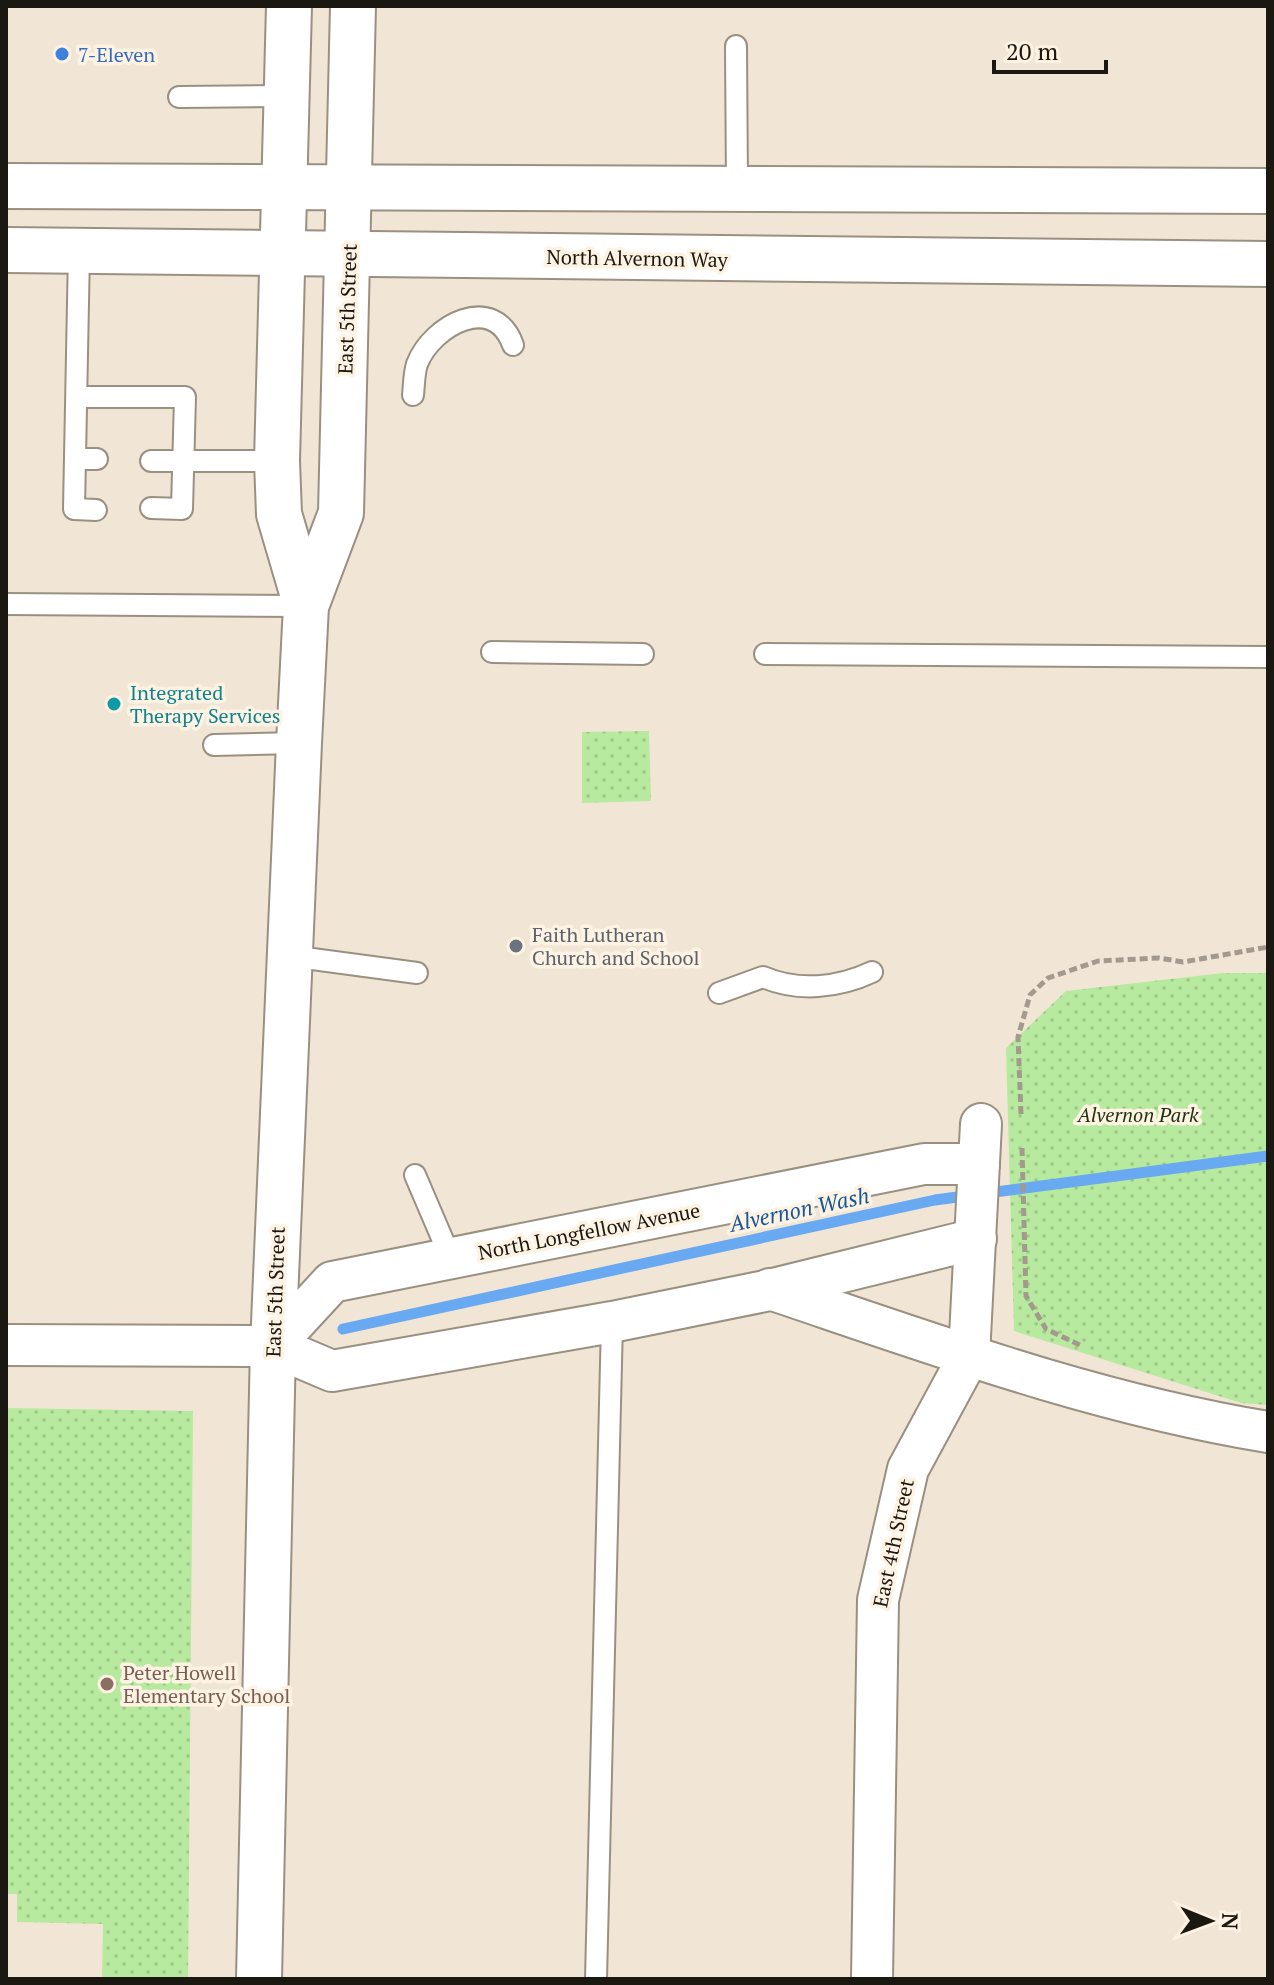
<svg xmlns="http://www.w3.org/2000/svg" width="1274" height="1985" font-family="'PT Serif',serif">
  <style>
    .green { fill: url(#green-dots) }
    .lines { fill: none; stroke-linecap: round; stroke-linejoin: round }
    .stream { stroke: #68a9f2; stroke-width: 11 }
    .service-casing { stroke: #9a9081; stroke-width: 24 }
    .minor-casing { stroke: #9a9081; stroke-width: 44 }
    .tertiary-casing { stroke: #9a9081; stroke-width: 48 }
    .primary-casing { stroke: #9a9081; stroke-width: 48 }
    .path { stroke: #a39a8e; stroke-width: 5; stroke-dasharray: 8 4; stroke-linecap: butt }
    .service { stroke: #fff; stroke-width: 20 }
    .minor { stroke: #fff; stroke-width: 40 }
    .tertiary { stroke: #fff; stroke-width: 44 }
    .primary { stroke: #fff; stroke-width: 44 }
    .shop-dot { fill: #3f7fe0; stroke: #fef3e3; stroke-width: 3 }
    .culture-dot { fill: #0f9aa8; stroke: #fef3e3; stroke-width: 3 }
    .worship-dot { fill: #6b7280; stroke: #fef3e3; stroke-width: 3 }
    .education-dot { fill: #8d6e63; stroke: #fef3e3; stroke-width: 3 }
    .labels { text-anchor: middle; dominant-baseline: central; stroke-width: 7; stroke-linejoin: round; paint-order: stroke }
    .shop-label { font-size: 20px; fill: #366cbe; stroke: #fef3e3; text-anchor: start }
    .street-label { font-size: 20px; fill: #1b1711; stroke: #fef3e3 }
    .culture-label { font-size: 20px; fill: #0d838f; stroke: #fef3e3; text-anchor: start }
    .worship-label { font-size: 20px; fill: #5b616d; stroke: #fef3e3; text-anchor: start }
    .park-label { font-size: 20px; font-style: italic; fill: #1e3312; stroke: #fef3e3 }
    .education-label { font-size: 20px; fill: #785e54; stroke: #fef3e3; text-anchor: start }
    .water-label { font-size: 22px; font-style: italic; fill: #145799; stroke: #fef3e3 }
  </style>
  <defs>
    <pattern id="green-dots" width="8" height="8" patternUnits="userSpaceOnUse" patternTransform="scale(2)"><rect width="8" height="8" fill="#b7ea9f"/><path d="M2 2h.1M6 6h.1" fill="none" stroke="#9dc888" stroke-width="1.8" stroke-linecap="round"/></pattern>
  </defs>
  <rect width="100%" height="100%" fill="#f1e5d6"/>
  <g class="green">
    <path d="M 649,731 L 651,801 L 582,803 L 582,732 Z"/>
    <path d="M 1223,973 L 1268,973 L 1268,1405 L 1241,1403 L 1014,1331 L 1006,1048 L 1066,991 Z"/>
    <path d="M 6,1408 L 193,1411 L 188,1979 L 102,1979 L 103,1924 L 17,1922 L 17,1894 L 6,1894 Z"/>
  </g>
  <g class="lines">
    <path class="stream" d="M 343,1329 L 935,1200 L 1268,1156"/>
    <defs>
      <g id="service">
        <path d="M 736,46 L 737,188"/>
        <path d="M 179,97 L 287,96"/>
        <path d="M 79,251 L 74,509 L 96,510"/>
        <path d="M 413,395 C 414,386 414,373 417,364 C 432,325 494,292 513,345"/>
        <path d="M 78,397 L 185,397 L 182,509 L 151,508"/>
        <path d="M 76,459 L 97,459"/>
        <path d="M 151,461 L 277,461"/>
        <path d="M 6,604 L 306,606"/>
        <path d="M 492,652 L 643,654"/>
        <path d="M 765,654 L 1268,657"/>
        <path d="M 214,745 L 299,743"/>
        <path d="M 290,956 L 417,973"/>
        <path d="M 719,993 L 763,977 C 798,992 838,988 872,972"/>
        <path d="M 415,1175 L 451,1259"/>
        <path d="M 596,1979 L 612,1322"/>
      </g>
      <g id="minor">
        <path d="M 770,1289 C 933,1344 1097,1404 1268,1432"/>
        <path d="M 6,1345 L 273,1346 L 332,1371 L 612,1322 L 765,1291 L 976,1239"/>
        <path d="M 273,1346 L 332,1282 L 924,1164 L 979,1164"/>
        <path d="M 872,1979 L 878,1600 L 908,1469 L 969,1356 L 981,1124"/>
      </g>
      <g id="tertiary">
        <path d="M 289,6 L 277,461 L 279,514 L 306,606"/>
        <path d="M 259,1979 L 273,1346 L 299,743 L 306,606 L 341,513 L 353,6"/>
      </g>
      <g id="primary">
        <path d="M 6,186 L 1268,191"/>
        <path d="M 6,250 L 1268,264"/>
      </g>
    </defs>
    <use href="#service" class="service-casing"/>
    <use href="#minor" class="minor-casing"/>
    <use href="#tertiary" class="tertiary-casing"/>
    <use href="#primary" class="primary-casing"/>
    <g class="path">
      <path d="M 1021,1114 L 1018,1037 L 1030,995 L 1048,978 L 1098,961 L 1159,958 L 1183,962 L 1268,947"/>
      <path d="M 1022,1148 L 1026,1296 L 1046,1329 L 1082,1346"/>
    </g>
    <use href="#service" class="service"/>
    <use href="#minor" class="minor"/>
    <use href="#tertiary" class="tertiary"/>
    <use href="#primary" class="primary"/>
  </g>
  <circle class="shop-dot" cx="62" cy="54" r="8"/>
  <circle class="culture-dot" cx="114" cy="704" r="8"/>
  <circle class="worship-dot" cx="516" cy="946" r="8"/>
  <circle class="education-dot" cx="107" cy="1684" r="8"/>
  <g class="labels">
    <g class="shop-label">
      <text x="78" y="54">7-Eleven</text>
    </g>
    <g class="street-label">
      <text transform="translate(637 258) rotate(1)">North Alvernon Way</text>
      <text transform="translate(347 309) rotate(-88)">East 5th Street</text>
      <text transform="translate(589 1231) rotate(-11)">North Longfellow Avenue</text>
      <text transform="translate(275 1292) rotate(-88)">East 5th Street</text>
      <text transform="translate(893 1543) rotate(-78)">East 4th Street</text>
    </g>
    <g class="culture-label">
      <text x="130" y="692">Integrated<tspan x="130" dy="23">Therapy Services</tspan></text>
    </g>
    <g class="worship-label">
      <text x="532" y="934">Faith Lutheran<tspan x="532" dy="23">Church and School</tspan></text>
    </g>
    <g class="park-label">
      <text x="1138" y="1114">Alvernon Park</text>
    </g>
    <g class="education-label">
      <text x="123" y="1672">Peter Howell<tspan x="123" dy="23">Elementary School</tspan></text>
    </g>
    <g class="water-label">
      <text transform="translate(799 1209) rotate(-12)">Alvernon Wash</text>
    </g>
  </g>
  <rect width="1274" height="1985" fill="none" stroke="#1b1711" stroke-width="16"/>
  <g transform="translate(1210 1921) rotate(91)" stroke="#fef3e3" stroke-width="6" paint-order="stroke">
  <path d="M0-6L14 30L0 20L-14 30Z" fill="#1b1711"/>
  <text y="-12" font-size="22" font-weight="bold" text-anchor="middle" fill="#1b1711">N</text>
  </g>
  <path d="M994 60v12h112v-12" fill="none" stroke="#1b1711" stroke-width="4"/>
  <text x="1006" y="60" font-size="24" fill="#1b1711" stroke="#fef3e3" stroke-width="6" paint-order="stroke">20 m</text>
</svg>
